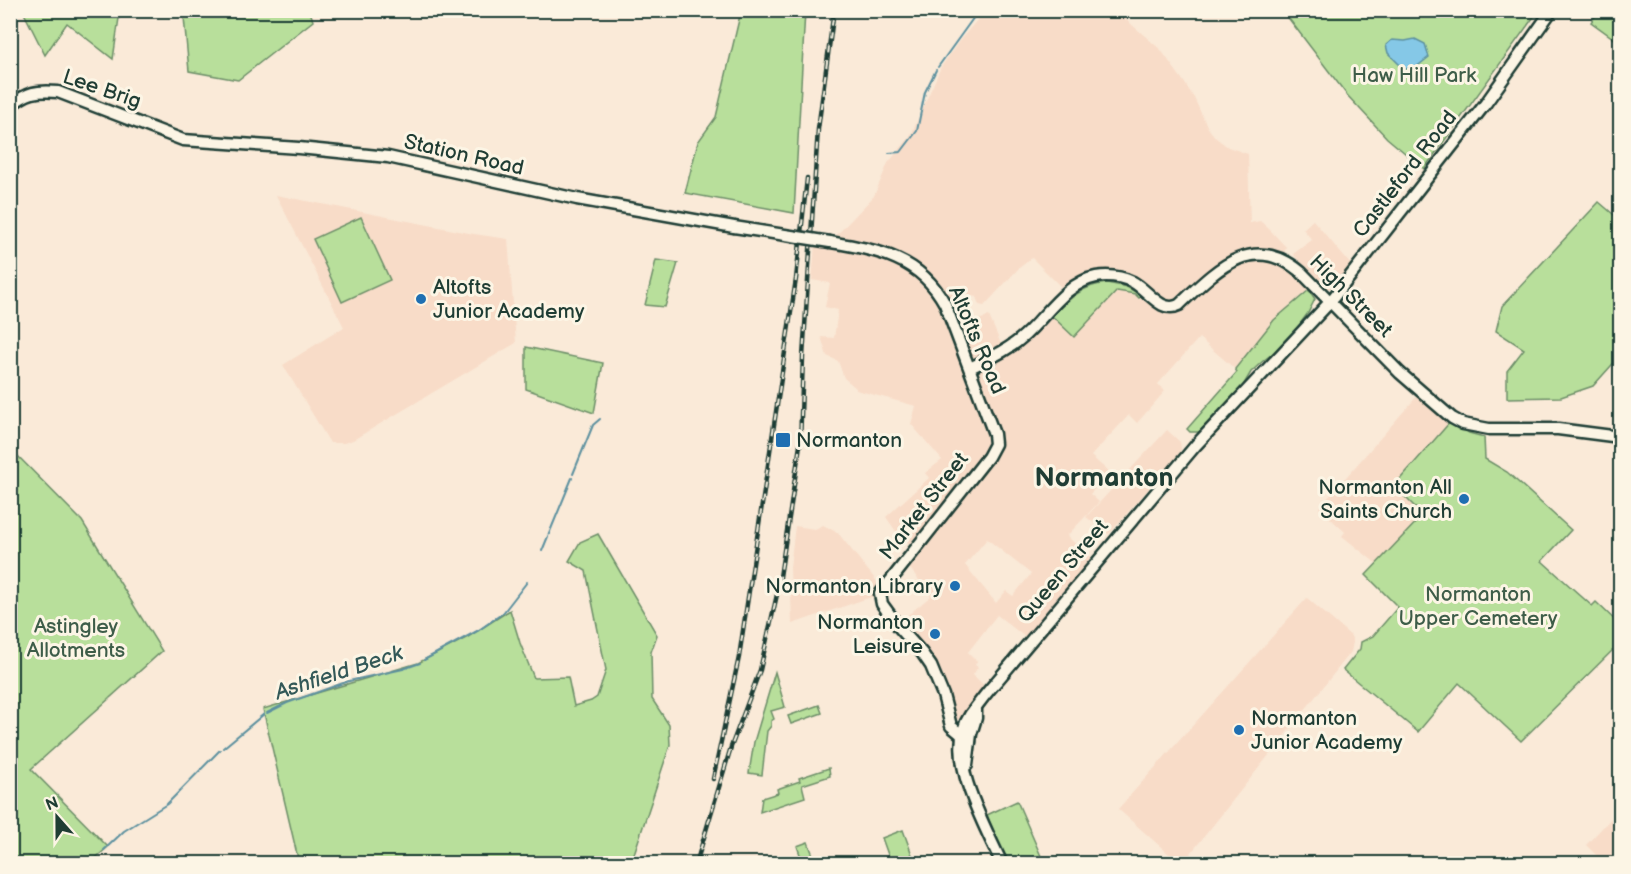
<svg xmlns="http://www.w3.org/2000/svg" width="1631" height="874" font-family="'Balsamiq Sans',sans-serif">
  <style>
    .built { fill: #f8dcc8; fill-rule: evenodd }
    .green { fill: #b8df9b; stroke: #6c8e68; stroke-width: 1.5 }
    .water { fill: #85c8e7; stroke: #5c909f; stroke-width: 1.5 }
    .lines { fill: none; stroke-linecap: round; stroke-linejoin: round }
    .stream { stroke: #5c909f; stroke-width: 2 }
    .secondary-casing { stroke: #1f3d34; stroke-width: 15 }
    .secondary { stroke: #fcf5e5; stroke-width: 10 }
    .rail-casing { stroke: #1f3d34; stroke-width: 4.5 }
    .rail { stroke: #fcf5e5; stroke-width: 2; stroke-dasharray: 7; stroke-linecap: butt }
    .secondary-bridge-casing { stroke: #1f3d34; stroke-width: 15; stroke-linecap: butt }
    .secondary-bridge { stroke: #fcf5e5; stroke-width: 10 }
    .poi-dot { fill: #1f6fb2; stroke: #fcf5e5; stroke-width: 2 }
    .labels { text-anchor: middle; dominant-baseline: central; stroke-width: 6; stroke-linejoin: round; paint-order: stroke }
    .park-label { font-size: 21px; fill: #3e5d49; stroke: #fcf5e5 }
    .street-label { font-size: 21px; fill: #1f3d34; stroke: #fcf5e5 }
    .poi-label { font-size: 21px; fill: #1f3d34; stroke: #fcf5e5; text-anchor: start }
    .water-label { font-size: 22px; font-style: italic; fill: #335958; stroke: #fcf5e5 }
    .district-label { font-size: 27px; font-weight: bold; fill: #1f3d34; stroke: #fcf5e5 }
  </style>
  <rect width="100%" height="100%" fill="#faead8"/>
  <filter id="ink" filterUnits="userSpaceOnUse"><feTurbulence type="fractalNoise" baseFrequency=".0167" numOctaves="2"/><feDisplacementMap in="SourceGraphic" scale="12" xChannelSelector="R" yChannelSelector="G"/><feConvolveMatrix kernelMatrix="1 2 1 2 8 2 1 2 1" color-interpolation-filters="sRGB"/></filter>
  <g filter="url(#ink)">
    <g class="built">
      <path d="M 1115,10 L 1161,50 L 1184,82 L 1194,98 L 1208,128 L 1216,138 L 1228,147 L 1248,154 L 1250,223 L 1260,221 L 1269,229 L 1286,247 L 1283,259 L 1314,285 L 1274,320 L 1235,369 L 1199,338 L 1158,384 L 1165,391 L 1137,423 L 1129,415 L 1091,456 L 1109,472 L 1090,494 L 1099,502 L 1067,536 L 1096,563 L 1030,641 L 997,615 L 968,652 L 977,661 L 975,665 L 978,667 L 973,675 L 989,690 L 965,719 L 956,719 L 950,715 L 939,683 L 897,624 L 931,596 L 905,562 L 915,549 L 895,530 L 886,517 L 929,478 L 925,473 L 942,460 L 911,424 L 916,406 L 856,390 L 856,388 L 844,378 L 838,361 L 827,356 L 821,337 L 834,338 L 838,310 L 825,307 L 830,283 L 812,280 L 815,244 L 830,242 L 874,196 L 888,163 L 910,137 L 941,67 L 960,40 L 985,11 ZM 1032,258 L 1067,293 L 1004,351 L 989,316 L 955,329 L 947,308 L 972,296 L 976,297 L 979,305 L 984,306 L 1019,268 ZM 987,539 L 1031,574 L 1013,596 L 1006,591 L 996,603 L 965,565 Z"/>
      <path d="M 276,195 L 474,234 L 508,239 L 516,343 L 353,440 L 344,443 L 330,443 L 283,365 L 344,327 Z"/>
      <path d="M 1313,220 L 1351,265 L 1332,287 L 1327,289 L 1324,289 L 1293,254 L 1312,240 L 1303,229 Z"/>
      <path d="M 1419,394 L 1451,421 L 1394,486 L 1423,515 L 1377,564 L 1342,536 L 1345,532 L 1319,508 Z"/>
      <path d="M 1167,430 L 1180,442 L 1181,449 L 1179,454 L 1109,534 L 1086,517 Z"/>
      <path d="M 823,525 L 838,533 L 883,589 L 880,594 L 792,624 L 790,567 L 795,526 L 815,529 Z"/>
      <path d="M 1307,598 L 1351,636 L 1353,642 L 1351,652 L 1183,863 L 1179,863 L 1118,809 Z"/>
      <path d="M 1620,809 L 1620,863 L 1604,863 L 1586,845 Z"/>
    </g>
    <g class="green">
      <path d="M 23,11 L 120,11 L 113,59 L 67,23 L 45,55 Z"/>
      <path d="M 161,11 L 310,11 L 313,21 L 238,80 L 189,71 L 184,17 Z"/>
      <path d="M 741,11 L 805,11 L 794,213 L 685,193 L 698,142 L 716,117 Z"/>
      <path d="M 1283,11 L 1538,11 L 1424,169 L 1387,138 L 1347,95 Z"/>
      <path d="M 1599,11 L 1620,11 L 1620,43 L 1591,22 Z"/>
      <path d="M 1599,202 L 1620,220 L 1620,356 L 1593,386 L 1561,397 L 1507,398 L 1507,371 L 1524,349 L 1496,331 L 1502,306 Z"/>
      <path d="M 361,217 L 390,280 L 342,302 L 313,239 Z"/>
      <path d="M 656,260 L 678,263 L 665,307 L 645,305 Z"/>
      <path d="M 1107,283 L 1127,287 L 1142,296 L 1139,298 L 1135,294 L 1117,291 L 1074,337 L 1052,316 C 1068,300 1082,285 1107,283 Z"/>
      <path d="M 1309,290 L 1315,299 L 1308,313 L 1291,336 L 1277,350 L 1263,361 L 1251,372 L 1241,389 L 1201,430 L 1198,432 L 1190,432 L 1187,429 L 1237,372 L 1235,369 L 1274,320 Z"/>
      <path d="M 526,347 L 603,363 L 594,413 L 526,389 Z"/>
      <path d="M 1451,421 L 1469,433 L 1484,437 L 1485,459 L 1507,472 L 1571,530 L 1542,561 L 1592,606 L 1596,602 L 1620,625 L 1620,643 L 1521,741 L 1459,683 L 1418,732 L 1343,670 L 1360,649 L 1361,642 L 1373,636 L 1398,607 L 1366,575 L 1423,515 L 1394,486 Z"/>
      <path d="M 10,448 L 82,521 L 162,651 L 31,769 L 108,847 L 90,863 L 11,863 Z"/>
      <path d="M 598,534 L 657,635 L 651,652 L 652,699 L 669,725 L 670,745 L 631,863 L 299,863 L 263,709 L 418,663 L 468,637 L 510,610 L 520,643 L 534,678 L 568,677 L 574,706 L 591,701 L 597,697 L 606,670 L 586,571 L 569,561 L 580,542 Z"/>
      <path d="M 775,672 L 785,707 L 771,711 L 774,719 L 771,721 L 771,726 L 767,731 L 762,775 L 749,773 L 754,742 Z"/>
      <path d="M 819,705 L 822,713 L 791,724 L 788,716 Z"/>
      <path d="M 829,768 L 830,776 L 802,785 L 805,797 L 760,812 L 762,798 L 778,793 L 777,789 L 800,781 L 799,778 Z"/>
      <path d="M 1017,801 L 1044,863 L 1006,863 L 987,815 Z"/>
      <path d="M 903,830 L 915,863 L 891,863 L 882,838 Z"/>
      <path d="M 808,842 L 816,863 L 803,863 L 797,846 Z"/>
    </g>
    <path class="water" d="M 1415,39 L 1425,44 L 1429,57 L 1415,68 L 1404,69 L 1388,53 L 1386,45 L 1392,40 L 1405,41 Z"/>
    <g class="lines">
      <g class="stream">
        <path d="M 938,67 L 979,10"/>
        <path d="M 889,153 L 901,152 L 917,131 L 925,92 L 936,70"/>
        <path d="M 573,474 L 593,425 L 600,419"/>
        <path d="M 542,551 L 572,478"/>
        <path d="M 424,660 L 479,630 L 503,613 L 527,582"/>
        <path d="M 267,713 L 287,703 L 349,681 L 403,669 L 420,663"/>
        <path d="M 223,748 L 264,714"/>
        <path d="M 104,850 L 124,831 L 167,804 L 220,750"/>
      </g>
      <defs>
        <g id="secondary">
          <path d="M 10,106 C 27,92 37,90 58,92 L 183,140 L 299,148 L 388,157 L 577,199 L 734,227"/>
          <path d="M 830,242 C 877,250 920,257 945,304 L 994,434 L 995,444 L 988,457 L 880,594 L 882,604 L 898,626 L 922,653 L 931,666 L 943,695 L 951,726 L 970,742"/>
          <path d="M 970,368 C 990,358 1009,350 1025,335 C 1046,316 1067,282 1096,277 C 1108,275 1122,277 1133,282 C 1148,290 1161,314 1179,305 C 1216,270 1252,231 1301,272 L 1400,373 L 1452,418 L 1463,424 L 1489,429 L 1558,429 L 1620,437"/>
          <path d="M 967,765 L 971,734 L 976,718 L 976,710"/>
          <path d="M 1002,864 C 985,825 943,755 970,715 C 978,704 987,692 996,682 L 1196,445 L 1330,302 L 1486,103 L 1552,10"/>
        </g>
      </defs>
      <use href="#secondary" class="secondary-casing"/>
      <use href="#secondary" class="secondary"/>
      <defs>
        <g id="rail">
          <path d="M 713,779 L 739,657 L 796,279 L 807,178"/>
          <path d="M 696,864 L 731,747 L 760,670 L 778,590 L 800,445 L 803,357 L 818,129 L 834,10"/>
        </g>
      </defs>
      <use href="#rail" class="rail-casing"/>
      <use href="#rail" class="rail"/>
      <defs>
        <path id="secondary-bridge" d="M 734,227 L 830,242"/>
      </defs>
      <use href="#secondary-bridge" class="secondary-bridge-casing"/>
      <use href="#secondary-bridge" class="secondary-bridge"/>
    </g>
  </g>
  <g class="poi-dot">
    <circle cx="421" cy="299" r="6"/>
    <rect x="775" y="432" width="16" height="16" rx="3"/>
    <circle cx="1464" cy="499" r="6"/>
    <circle cx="955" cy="586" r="6"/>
    <circle cx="935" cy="634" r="6"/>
    <circle cx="1239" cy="730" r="6"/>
  </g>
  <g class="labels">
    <g class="park-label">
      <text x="1414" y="75">Haw Hill Park</text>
      <text x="1478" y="594">Normanton<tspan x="1478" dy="24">Upper Cemetery</tspan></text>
      <text x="76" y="626">Astingley<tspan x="76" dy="24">Allotments</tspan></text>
    </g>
    <g class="street-label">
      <text transform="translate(102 89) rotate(19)">Lee Brig</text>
      <text transform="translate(464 155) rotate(13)">Station Road</text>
      <text transform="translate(1405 174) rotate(-52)">Castleford Road</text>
      <text transform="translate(1351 296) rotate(45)">High Street</text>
      <text transform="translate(977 340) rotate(67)">Altofts Road</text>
      <text transform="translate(924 506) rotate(-52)">Market Street</text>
      <text transform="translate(1063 571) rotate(-50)">Queen Street</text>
    </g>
    <g class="poi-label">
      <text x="433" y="287">Altofts<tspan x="433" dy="24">Junior Academy</tspan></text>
      <text x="796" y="440">Normanton</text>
      <text x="1452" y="487" text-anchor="end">Normanton All<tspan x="1452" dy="24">Saints Church</tspan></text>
      <text x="943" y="586" text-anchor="end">Normanton Library</text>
      <text x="923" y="622" text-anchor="end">Normanton<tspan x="923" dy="24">Leisure</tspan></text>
      <text x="1251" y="718">Normanton<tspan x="1251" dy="24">Junior Academy</tspan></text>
    </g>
    <g class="water-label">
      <text transform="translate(339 673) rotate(-18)">Ashfield Beck</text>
    </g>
    <g class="district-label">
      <text x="1104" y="478">Normanton</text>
    </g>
  </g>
  <rect width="1631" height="874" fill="none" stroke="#fcf5e5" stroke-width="36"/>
  <rect x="18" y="18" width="1595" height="838" fill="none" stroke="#1f3d34" stroke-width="2" filter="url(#ink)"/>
  <g transform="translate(57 817) rotate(339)" stroke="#fcf5e5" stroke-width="4.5" paint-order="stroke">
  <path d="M0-4.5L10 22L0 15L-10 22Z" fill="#1f3d34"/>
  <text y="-9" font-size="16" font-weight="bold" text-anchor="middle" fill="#1f3d34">N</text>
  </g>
</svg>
